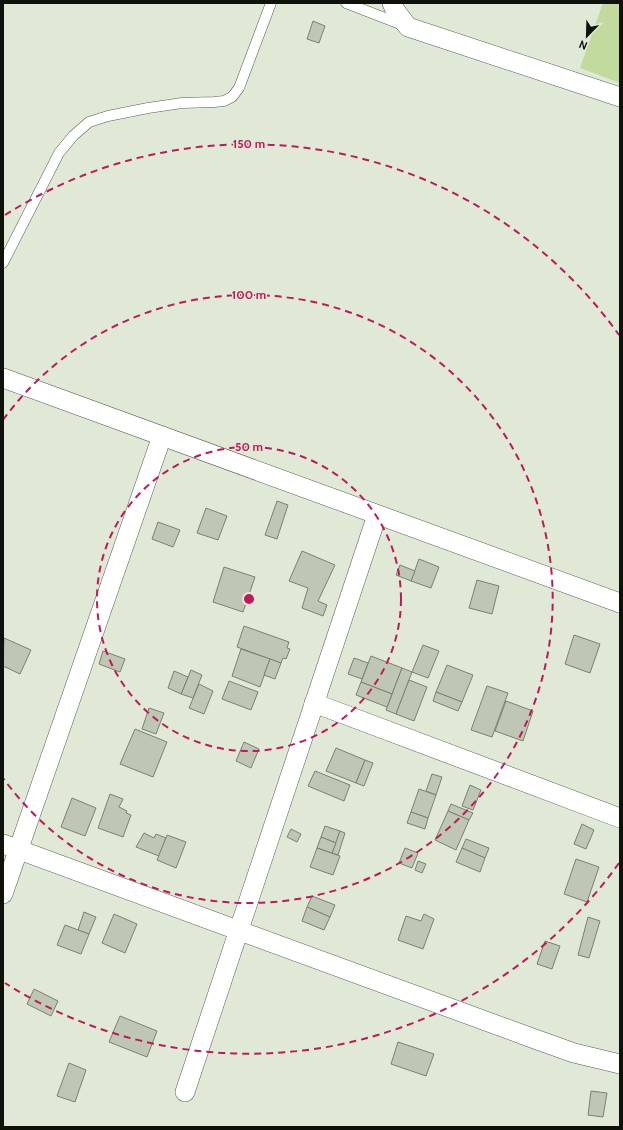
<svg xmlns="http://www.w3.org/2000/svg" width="623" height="1130" font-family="Cabin,sans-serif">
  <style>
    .green { fill: #c2da9d }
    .building { fill: #bec6b4; stroke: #7a8171 }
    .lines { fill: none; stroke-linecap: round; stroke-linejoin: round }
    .lane-casing { stroke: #595f50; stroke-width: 11 }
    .street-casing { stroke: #595f50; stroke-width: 20 }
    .lane { stroke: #fff; stroke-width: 10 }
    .street { stroke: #fff; stroke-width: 19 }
    .ring { fill: none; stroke: #c2185b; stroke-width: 2; stroke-dasharray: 7 5 }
    .centre { fill: #c2185b; stroke: #e0e8d6; stroke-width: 2 }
    .ring-label { font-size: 12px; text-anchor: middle; font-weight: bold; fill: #c2185b; stroke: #e0e8d6; stroke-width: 3; stroke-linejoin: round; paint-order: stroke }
  </style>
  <rect width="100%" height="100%" fill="#e0e8d6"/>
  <path class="green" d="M 603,3 L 620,3 L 620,83 L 580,68 Z"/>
  <g class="building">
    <path d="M 313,21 L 325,26 L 319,43 L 307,39 Z"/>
    <path d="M 277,501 L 288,505 L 277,539 L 265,535 Z"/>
    <path d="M 206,508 L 227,516 L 218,540 L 197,533 Z"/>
    <path d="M 158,522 L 180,530 L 173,547 L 152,539 Z"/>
    <path d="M 302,551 L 335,565 L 318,601 L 327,605 L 323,616 L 302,608 L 308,588 L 289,581 Z"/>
    <path d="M 419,559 L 439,567 L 431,588 L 411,581 Z"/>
    <path d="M 400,565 L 415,571 L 411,581 L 396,575 Z"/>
    <path d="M 224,567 L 255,577 L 243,612 L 213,602 Z"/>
    <path d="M 477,580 L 499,586 L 492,614 L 469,608 Z"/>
    <path d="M 244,626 L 289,642 L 287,648 L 290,649 L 286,659 L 283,658 L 281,663 L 237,647 Z"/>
    <path d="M 574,635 L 600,644 L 590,673 L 565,664 Z"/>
    <path d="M 4,638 L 31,650 L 20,674 L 3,666 Z"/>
    <path d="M 423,645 L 439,651 L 428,678 L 412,672 Z"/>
    <path d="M 241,649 L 270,659 L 260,687 L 232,676 Z"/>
    <path d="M 103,651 L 125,659 L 120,672 L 99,664 Z"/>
    <path d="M 371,656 L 402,668 L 392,694 L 361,682 Z"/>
    <path d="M 354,658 L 368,663 L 362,679 L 348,674 Z"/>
    <path d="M 270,659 L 281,663 L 275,679 L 264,675 Z"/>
    <path d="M 447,665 L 473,675 L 462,702 L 436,692 Z"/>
    <path d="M 402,668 L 412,672 L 396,714 L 386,710 Z"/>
    <path d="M 191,670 L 202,675 L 193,698 L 181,694 Z"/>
    <path d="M 174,671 L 188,677 L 181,694 L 168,688 Z"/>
    <path d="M 409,680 L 427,687 L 414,721 L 396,714 Z"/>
    <path d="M 229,681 L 258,692 L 251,710 L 222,699 Z"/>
    <path d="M 361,682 L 392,694 L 387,707 L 356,695 Z"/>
    <path d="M 199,684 L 213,691 L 204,714 L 189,708 Z"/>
    <path d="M 487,686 L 508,693 L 492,737 L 471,730 Z"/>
    <path d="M 436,692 L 462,702 L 458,711 L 433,701 Z"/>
    <path d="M 506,701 L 533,711 L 523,741 L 495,731 Z"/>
    <path d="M 149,708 L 164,713 L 156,734 L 142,729 Z"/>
    <path d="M 135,729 L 167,742 L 153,777 L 120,764 Z"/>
    <path d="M 244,742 L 259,749 L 251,768 L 236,761 Z"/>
    <path d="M 336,748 L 365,760 L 356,783 L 326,771 Z"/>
    <path d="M 365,760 L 373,763 L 364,786 L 356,783 Z"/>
    <path d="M 315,771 L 350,785 L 344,801 L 308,786 Z"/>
    <path d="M 432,774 L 442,777 L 436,795 L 426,791 Z"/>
    <path d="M 470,785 L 481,790 L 473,810 L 462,806 Z"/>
    <path d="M 419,789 L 436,795 L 428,818 L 411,812 Z"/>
    <path d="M 110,794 L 123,799 L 119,807 L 127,811 L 126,813 L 131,815 L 123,837 L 98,828 Z"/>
    <path d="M 72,798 L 96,808 L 85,836 L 61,827 Z"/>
    <path d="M 451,804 L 473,813 L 469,820 L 448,811 Z"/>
    <path d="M 448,811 L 469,820 L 456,850 L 435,840 Z"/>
    <path d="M 411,812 L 428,818 L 425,829 L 407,823 Z"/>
    <path d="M 582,824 L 594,830 L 586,849 L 574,844 Z"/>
    <path d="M 325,826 L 340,831 L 336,843 L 321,837 Z"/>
    <path d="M 291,829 L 301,834 L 297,842 L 287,837 Z"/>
    <path d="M 340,831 L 345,833 L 338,855 L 332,853 Z"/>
    <path d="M 144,833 L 154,838 L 156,834 L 166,838 L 159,856 L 136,847 Z"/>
    <path d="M 167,835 L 186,842 L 176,868 L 157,860 Z"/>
    <path d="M 321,837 L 336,843 L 332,853 L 317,848 Z"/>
    <path d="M 466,839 L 489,848 L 485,858 L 462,848 Z"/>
    <path d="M 317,848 L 340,856 L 333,875 L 310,867 Z"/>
    <path d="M 405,848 L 418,853 L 412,868 L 399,863 Z"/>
    <path d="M 462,848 L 485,858 L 480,872 L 456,862 Z"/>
    <path d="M 576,859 L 599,867 L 587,902 L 564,894 Z"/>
    <path d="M 418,861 L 426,864 L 422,873 L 415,870 Z"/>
    <path d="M 312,896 L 335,905 L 330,917 L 307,907 Z"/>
    <path d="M 307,907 L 330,917 L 324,930 L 302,921 Z"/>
    <path d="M 84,912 L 96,917 L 89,934 L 78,930 Z"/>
    <path d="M 114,914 L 137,924 L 125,953 L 102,943 Z"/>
    <path d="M 424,914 L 434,919 L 423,949 L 398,940 L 406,916 L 421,921 Z"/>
    <path d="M 588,917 L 600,921 L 589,958 L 578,955 Z"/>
    <path d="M 65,925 L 89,934 L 81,954 L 57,945 Z"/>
    <path d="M 545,941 L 560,946 L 552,969 L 537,964 Z"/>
    <path d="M 34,989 L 58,1001 L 51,1016 L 27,1004 Z"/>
    <path d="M 120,1016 L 157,1031 L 147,1057 L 109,1042 Z"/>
    <path d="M 398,1042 L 434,1054 L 426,1076 L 391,1064 Z"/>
    <path d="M 69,1063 L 86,1070 L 75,1102 L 57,1096 Z"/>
    <path d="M 591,1091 L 607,1093 L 603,1117 L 588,1115 Z"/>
  </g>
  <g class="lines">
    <defs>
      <g id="lane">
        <path d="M 346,3 L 403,25"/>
        <path d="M 3,263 L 59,153 L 73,136 L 89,122 L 108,116 L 148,108 L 182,103 L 214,102 L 224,101 L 232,97 L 239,88 L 271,3"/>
      </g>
      <g id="street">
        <path d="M 392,3 L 395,10 L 408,27 L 620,97"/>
        <path d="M 3,378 L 620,603"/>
        <path d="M 314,703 L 620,818"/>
        <path d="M 3,844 L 532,1038 L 574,1053 L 620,1064"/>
        <path d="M 3,894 L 162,436"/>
        <path d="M 185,1092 L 377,515"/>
      </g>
    </defs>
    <use href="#lane" class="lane-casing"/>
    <use href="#street" class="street-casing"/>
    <use href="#lane" class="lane"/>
    <use href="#street" class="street"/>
  </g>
  <g class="ring">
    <circle cx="249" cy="599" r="152"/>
    <path d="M3 420A304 304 0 1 1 3 778"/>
    <path d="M619 863A455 455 0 0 1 5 983M5 215A455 455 0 0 1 619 335"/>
  </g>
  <circle cx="249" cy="599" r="6" class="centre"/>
  <g class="ring-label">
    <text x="249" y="148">150 m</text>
    <text x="249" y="299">100 m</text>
    <text x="249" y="451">50 m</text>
  </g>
  <rect width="623" height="1130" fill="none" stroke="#0f110b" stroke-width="8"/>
  <g transform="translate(587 36) rotate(203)" stroke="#e0e8d6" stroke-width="3" paint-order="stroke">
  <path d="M0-3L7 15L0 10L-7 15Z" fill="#0f110b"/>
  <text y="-6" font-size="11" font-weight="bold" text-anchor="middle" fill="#0f110b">N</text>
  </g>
</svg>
